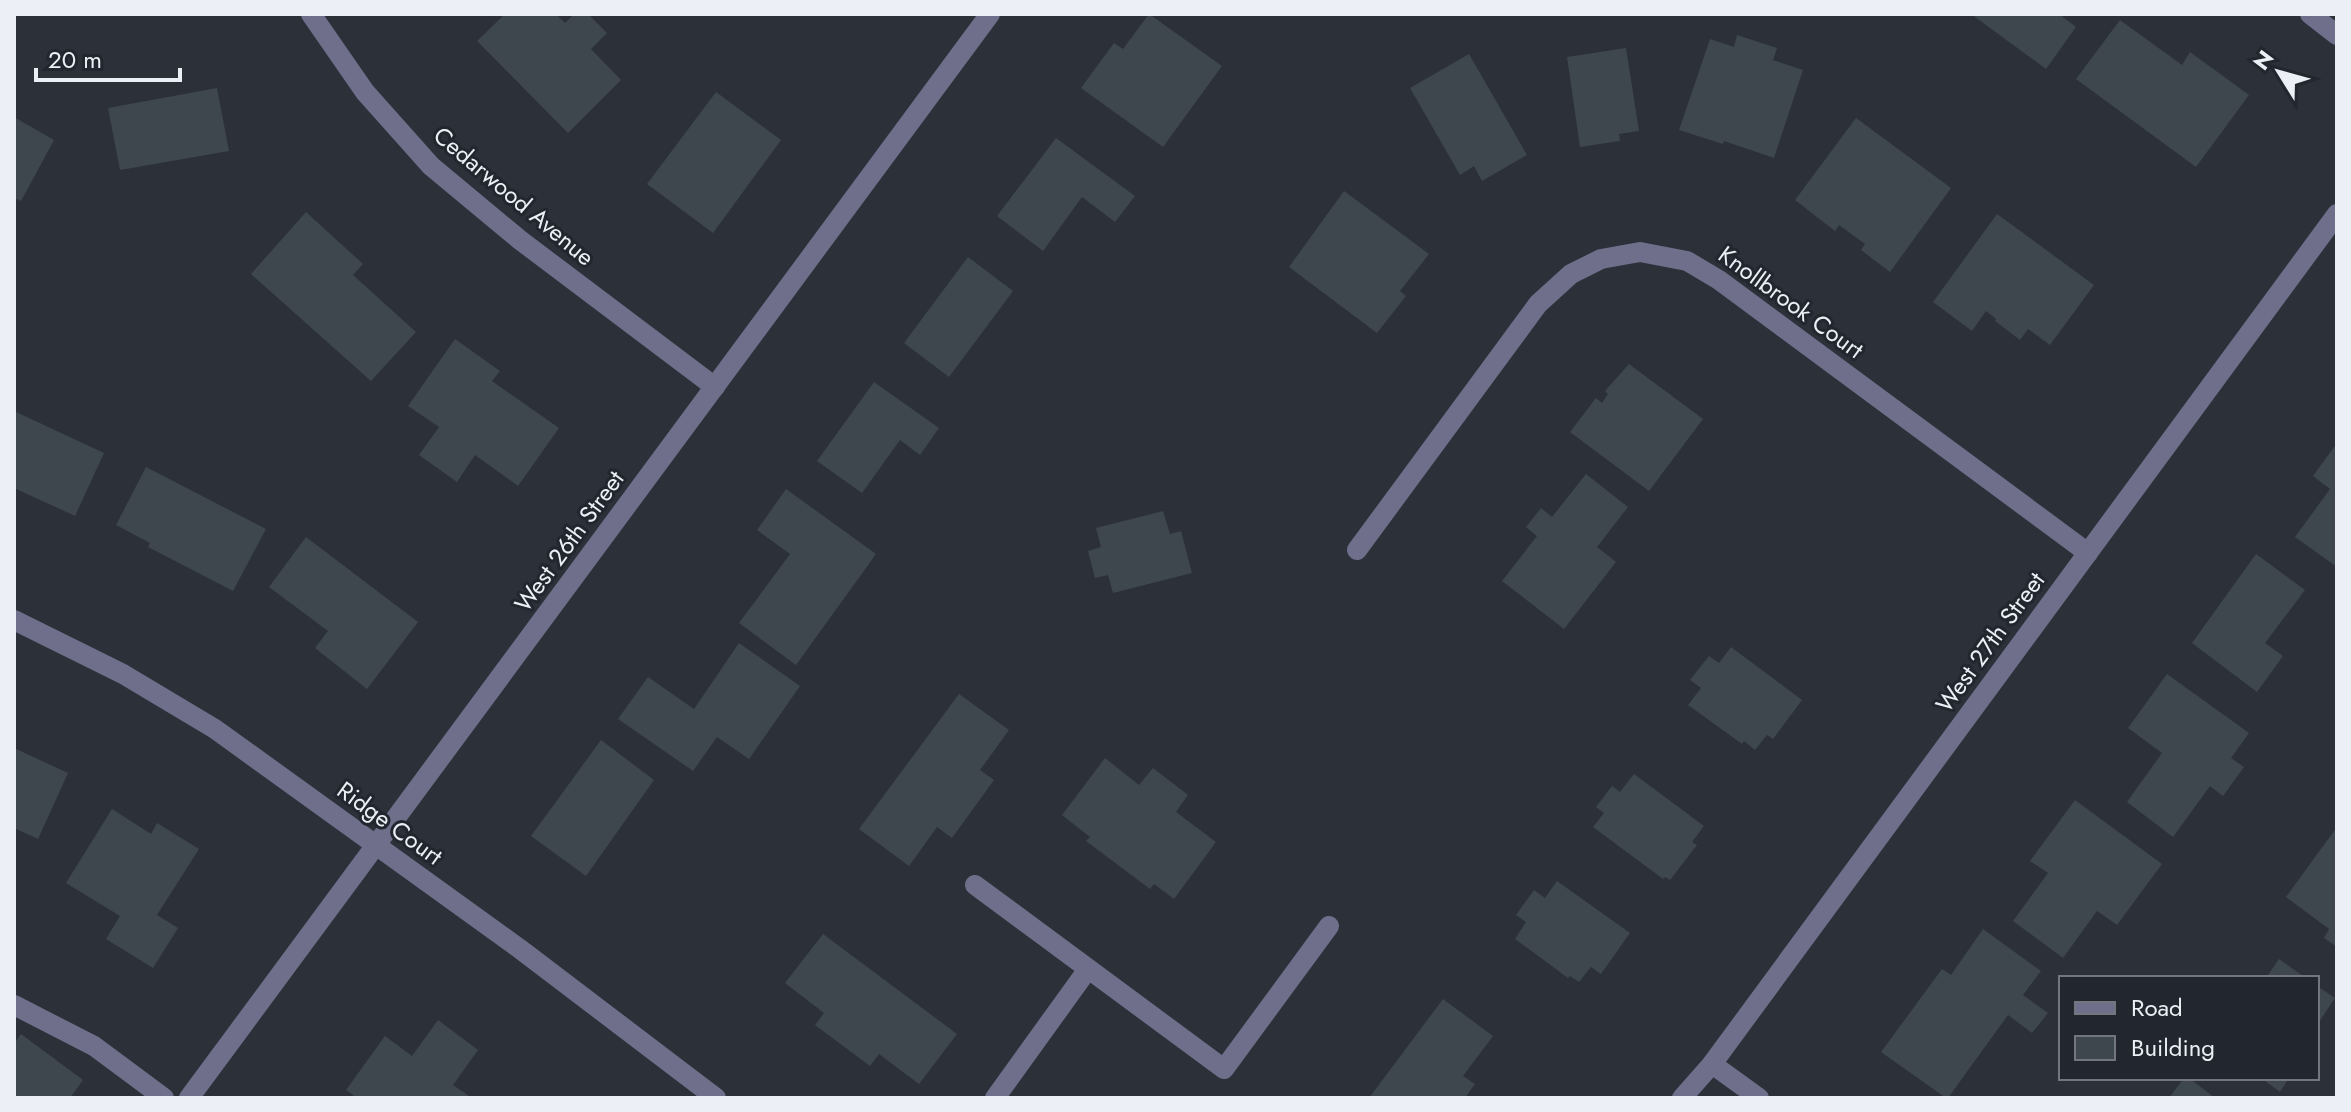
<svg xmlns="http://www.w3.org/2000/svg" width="2351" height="1112" font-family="Jost,sans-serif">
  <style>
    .building { fill: #3e474e }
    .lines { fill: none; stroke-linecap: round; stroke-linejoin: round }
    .minor { stroke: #706f8b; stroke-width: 20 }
    .labels { text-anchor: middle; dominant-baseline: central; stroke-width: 6; stroke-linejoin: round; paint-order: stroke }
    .street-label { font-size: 24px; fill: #eceff5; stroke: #22262f }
  </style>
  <rect width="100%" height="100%" fill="#2c3039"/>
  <g class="building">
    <path d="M 505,14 L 556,14 L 565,23 L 574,14 L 588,14 L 607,33 L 591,49 L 621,80 L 568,133 L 477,41 Z"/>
    <path d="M 1149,14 L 1222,66 L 1163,147 L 1081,88 L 1114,43 L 1123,49 Z"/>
    <path d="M 1971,14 L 2059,14 L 2076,27 L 2046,69 Z"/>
    <path d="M 2120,20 L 2182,65 L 2190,52 L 2249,95 L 2196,167 L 2076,79 Z"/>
    <path d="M 1737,35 L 1777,48 L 1773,60 L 1803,70 L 1774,158 L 1724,141 L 1723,144 L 1679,130 L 1710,39 L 1734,47 Z"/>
    <path d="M 1626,48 L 1639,131 L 1619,134 L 1620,141 L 1580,147 L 1567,57 Z"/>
    <path d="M 1469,54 L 1527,155 L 1482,181 L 1474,166 L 1460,175 L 1410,88 Z"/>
    <path d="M 217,88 L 229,151 L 120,170 L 108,108 Z"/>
    <path d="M 716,92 L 781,140 L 713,233 L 647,184 Z"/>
    <path d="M 14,117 L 54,140 L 21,201 L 14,198 Z"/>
    <path d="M 1856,118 L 1951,188 L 1890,272 L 1861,250 L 1865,244 L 1839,225 L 1835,231 L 1795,200 Z"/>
    <path d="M 1056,138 L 1135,196 L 1115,222 L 1082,197 L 1043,251 L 997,216 Z"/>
    <path d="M 1344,191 L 1429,254 L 1400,291 L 1406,296 L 1377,333 L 1289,267 Z"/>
    <path d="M 306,212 L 363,264 L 353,275 L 416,332 L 371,381 L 251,274 Z"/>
    <path d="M 1997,214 L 2094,285 L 2050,345 L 2028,329 L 2020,340 L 1995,321 L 1996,319 L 1986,311 L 1972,331 L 1933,302 Z"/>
    <path d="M 968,257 L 1013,291 L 949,377 L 904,343 Z"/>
    <path d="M 455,339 L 500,371 L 492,381 L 559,428 L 518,486 L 475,455 L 457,482 L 419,455 L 439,427 L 408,406 Z"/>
    <path d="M 1629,364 L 1703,419 L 1649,491 L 1570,432 L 1596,398 L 1602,403 L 1608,394 L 1605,391 Z"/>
    <path d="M 874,382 L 939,428 L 920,455 L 900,440 L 862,493 L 817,461 Z"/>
    <path d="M 14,411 L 104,453 L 75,516 L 14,488 Z"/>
    <path d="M 2337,443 L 2337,567 L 2295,537 L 2330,489 L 2313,476 Z"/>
    <path d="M 146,467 L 266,529 L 233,591 L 148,547 L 150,543 L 116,525 Z"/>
    <path d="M 1586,474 L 1628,507 L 1597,547 L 1616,562 L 1564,629 L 1502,581 L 1537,536 L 1526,527 L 1541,508 L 1552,517 Z"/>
    <path d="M 786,489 L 876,554 L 796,665 L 739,623 L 790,554 L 757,530 Z"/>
    <path d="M 1163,511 L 1170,534 L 1181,531 L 1192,573 L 1113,593 L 1108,575 L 1095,578 L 1088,551 L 1101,547 L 1096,528 Z"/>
    <path d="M 306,537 L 418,622 L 367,689 L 315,648 L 328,631 L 269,587 Z"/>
    <path d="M 2256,554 L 2305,590 L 2265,643 L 2283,656 L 2257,692 L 2192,643 Z"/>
    <path d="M 739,643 L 800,686 L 749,759 L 717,737 L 693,771 L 618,719 L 648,677 L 694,709 Z"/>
    <path d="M 1731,647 L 1802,700 L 1773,739 L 1767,735 L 1755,750 L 1744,741 L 1742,744 L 1688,705 L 1701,688 L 1690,680 L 1709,656 L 1719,663 Z"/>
    <path d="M 2167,674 L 2249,733 L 2231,758 L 2244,767 L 2223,796 L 2210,786 L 2173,837 L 2127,802 L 2162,753 L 2128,728 Z"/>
    <path d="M 959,694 L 1009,730 L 980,770 L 994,780 L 952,838 L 937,827 L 909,866 L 859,829 Z"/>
    <path d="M 601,740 L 654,780 L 586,876 L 531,836 Z"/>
    <path d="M 14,748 L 68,773 L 38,839 L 14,828 Z"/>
    <path d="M 1105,758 L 1139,785 L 1153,768 L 1188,795 L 1176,812 L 1216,842 L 1174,899 L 1154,884 L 1150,889 L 1086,841 L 1090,837 L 1062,815 Z"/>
    <path d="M 1634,774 L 1704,826 L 1692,842 L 1697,845 L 1670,880 L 1665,877 L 1663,879 L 1593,827 L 1604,813 L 1596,807 L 1612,786 L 1620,792 Z"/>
    <path d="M 2075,800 L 2162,864 L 2117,925 L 2097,911 L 2063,958 L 2013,921 L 2048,873 L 2030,861 Z"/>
    <path d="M 112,809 L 151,834 L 157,823 L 199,849 L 157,915 L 178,928 L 153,968 L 106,939 L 120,916 L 66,883 Z"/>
    <path d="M 2337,827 L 2337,947 L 2324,938 L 2329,929 L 2286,897 Z"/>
    <path d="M 1557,881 L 1630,933 L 1601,974 L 1591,967 L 1579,982 L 1570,976 L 1568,978 L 1515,939 L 1526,922 L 1516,915 L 1534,890 L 1545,898 Z"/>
    <path d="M 1983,929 L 2041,971 L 2023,995 L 2048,1013 L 2032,1033 L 2008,1015 L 1948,1098 L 1946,1098 L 1881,1052 L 1942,969 L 1951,975 Z"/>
    <path d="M 823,934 L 957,1034 L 919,1084 L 879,1054 L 870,1066 L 815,1025 L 824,1013 L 785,983 Z"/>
    <path d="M 2279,959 L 2306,978 L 2266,978 Z"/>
    <path d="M 2317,986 L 2335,998 L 2317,1025 Z"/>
    <path d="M 1443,999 L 1493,1036 L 1463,1076 L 1475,1084 L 1465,1098 L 1369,1098 Z"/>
    <path d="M 438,1020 L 478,1050 L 453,1085 L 472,1098 L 357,1098 L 346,1090 L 385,1036 L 412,1056 Z"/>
    <path d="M 21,1034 L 83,1080 L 70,1098 L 14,1098 L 14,1044 Z"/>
    <path d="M 2184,1078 L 2189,1078 L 2215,1098 L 2169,1098 Z"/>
    <path d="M 2261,1078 L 2289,1078 L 2280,1092 Z"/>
  </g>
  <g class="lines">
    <g class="minor">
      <path d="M 311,14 L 365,92 L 431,166 L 520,240 L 715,387"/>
      <path d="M 2310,14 L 2337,35"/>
      <path d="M 1357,550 L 1538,304 L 1571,274 L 1601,259 L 1640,252 L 1687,261 L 1719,280 L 2088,553"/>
      <path d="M 14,620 L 123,674 L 215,729 L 520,949 L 716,1098"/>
      <path d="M 975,885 L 1224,1069 L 1329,926"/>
      <path d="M 14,1005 L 94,1046 L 164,1098"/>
      <path d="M 1712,1064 L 1759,1098"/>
      <path d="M 189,1098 L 990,14"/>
      <path d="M 995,1098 L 1088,969"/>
      <path d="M 1682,1098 L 1712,1064 L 2337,214"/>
    </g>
  </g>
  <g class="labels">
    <g class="street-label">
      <text transform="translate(514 196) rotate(40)">Cedarwood Avenue</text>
      <text transform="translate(1791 302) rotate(36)">Knollbrook Court</text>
      <text transform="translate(569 541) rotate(-54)">West 26th Street</text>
      <text transform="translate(1990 642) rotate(-54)">West 27th Street</text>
      <text transform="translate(390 823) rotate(36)">Ridge Court</text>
    </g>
  </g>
  <rect width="2351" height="1112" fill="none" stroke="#eceff5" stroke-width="32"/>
  <rect x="2059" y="976" width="260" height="104" fill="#22262f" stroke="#73767e" stroke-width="2"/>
  <rect x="2075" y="1002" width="40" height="12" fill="#706f8b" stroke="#73767e" stroke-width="2"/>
  <text x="2131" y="1016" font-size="24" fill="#eceff5">Road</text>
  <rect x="2075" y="1036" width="40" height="24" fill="#3e474e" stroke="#73767e" stroke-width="2"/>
  <text x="2131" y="1056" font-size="24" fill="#eceff5">Building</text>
  <g transform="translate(2279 72) rotate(307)" stroke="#22262f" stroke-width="6" paint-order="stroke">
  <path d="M0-6L14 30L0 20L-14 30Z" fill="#eceff5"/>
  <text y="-12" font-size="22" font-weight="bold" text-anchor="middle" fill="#eceff5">N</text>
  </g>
  <path d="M36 68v12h144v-12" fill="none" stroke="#eceff5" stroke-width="4"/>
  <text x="48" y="68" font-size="24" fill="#eceff5" stroke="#22262f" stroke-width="6" paint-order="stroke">20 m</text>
</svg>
